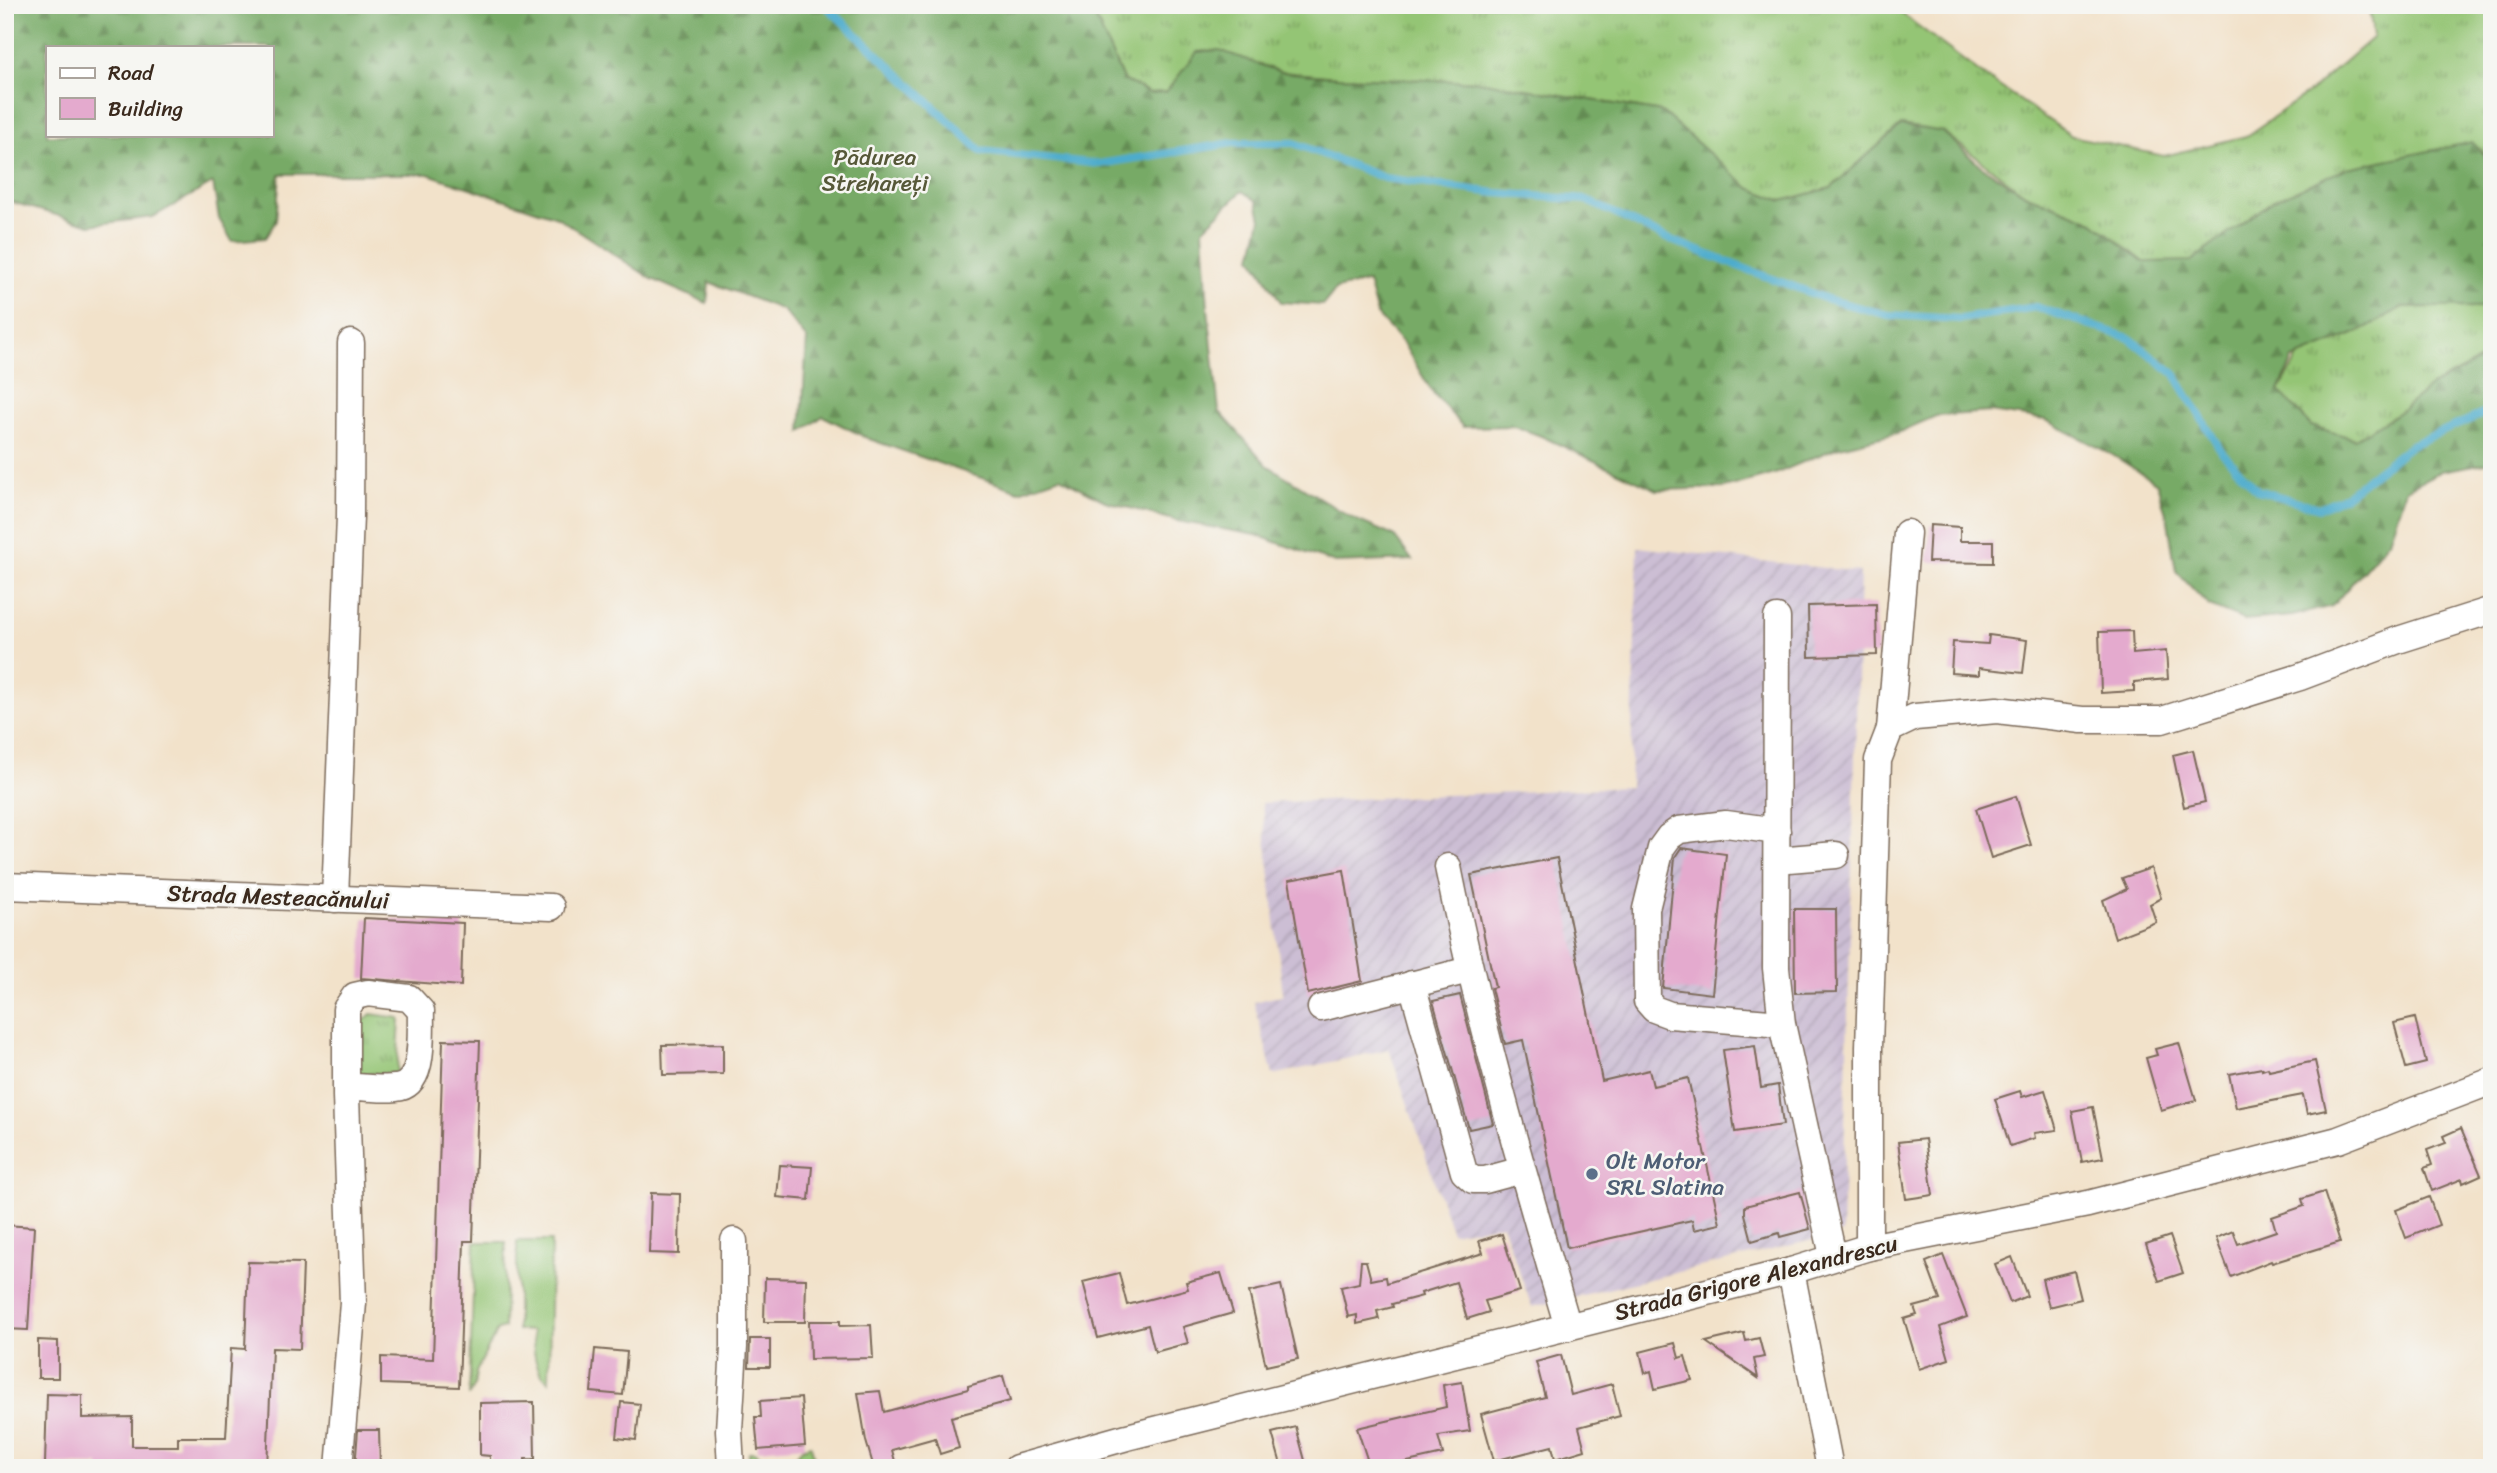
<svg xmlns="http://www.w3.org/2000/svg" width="2497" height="1473" font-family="Sriracha,sans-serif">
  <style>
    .industrial { fill: url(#industrial-furrows) }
    .grass { fill: url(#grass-tufts); stroke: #68784a; stroke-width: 2 }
    .forest { fill: url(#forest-firs); stroke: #596a42; stroke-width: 2; fill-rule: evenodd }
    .garden { fill: #94c575; stroke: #68784a; stroke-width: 2 }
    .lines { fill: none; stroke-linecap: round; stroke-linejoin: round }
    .stream { stroke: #4eaccc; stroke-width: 8 }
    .building { fill: #e4aace }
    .minor-casing { stroke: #7b6a5a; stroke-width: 29 }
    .minor { stroke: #fff; stroke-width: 26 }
    .service-dot { fill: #5c6f8a; stroke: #f6f6f2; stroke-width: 2.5 }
    .labels { text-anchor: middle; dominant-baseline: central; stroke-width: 5; stroke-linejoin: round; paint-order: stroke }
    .park-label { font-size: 23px; fill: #565838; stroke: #f6f6f2 }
    .street-label { font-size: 23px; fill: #3b2a1e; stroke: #f6f6f2 }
    .service-label { font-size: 23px; fill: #4e5e75; stroke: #f6f6f2; text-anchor: start }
  </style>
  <defs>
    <pattern id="industrial-furrows" width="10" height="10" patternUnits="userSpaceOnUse" patternTransform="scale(1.75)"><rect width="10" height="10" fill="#ccbed4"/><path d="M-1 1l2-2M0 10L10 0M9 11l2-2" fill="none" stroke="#b0a3b6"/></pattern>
    <pattern id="grass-tufts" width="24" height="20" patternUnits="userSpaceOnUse" patternTransform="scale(1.75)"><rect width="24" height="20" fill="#94c575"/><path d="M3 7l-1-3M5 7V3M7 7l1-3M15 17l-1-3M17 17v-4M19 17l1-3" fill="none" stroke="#7aa05f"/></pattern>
    <pattern id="forest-firs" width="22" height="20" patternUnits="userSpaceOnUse" patternTransform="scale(1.75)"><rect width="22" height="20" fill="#7a6"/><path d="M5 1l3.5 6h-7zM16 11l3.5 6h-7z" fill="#638b53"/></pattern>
  </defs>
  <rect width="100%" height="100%" fill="#f6f6f2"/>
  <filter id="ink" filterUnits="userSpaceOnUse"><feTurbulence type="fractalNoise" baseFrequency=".0143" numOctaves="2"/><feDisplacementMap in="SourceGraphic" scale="14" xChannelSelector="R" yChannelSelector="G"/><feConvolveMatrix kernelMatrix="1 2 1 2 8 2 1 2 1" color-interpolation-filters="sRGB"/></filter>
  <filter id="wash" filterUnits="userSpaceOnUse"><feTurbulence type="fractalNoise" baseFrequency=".00686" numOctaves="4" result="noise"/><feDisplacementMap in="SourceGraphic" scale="28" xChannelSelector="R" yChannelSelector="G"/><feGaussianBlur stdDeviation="1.57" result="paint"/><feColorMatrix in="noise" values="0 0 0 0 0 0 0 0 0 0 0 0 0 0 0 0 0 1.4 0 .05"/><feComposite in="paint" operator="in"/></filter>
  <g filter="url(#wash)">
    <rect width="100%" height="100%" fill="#f2e2ca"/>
    <path class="industrial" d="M 1638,547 L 1860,572 L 1842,1233 L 1532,1307 L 1502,1224 L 1452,1233 L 1389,1049 L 1273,1075 L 1254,1002 L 1283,995 L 1262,803 L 1630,787 Z"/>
    <g class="grass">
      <path d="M 1090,5 L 1888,5 L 1896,9 L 1980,73 L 2072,136 L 2164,156 L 2246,136 L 2308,93 L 2373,37 L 2369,5 L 2492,5 L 2492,162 L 2472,142 L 2274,200 L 2191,262 L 2144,262 L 2092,221 L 2025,194 L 1943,132 L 1901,125 L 1831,188 L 1782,201 L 1749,188 L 1662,112 L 1485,82 L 1337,77 L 1281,72 L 1219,50 L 1178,79 L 1166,92 L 1150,93 L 1123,80 Z"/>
      <path d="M 2492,304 L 2492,354 L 2433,385 L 2398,413 L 2355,439 L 2311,426 L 2279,391 L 2299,356 L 2354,334 L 2403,307 L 2482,307 Z"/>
      <path d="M 371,1014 L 400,1018 L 397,1073 L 353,1074 L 355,1029 Z"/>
      <path d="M 811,1445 L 816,1468 L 788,1468 L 802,1448 Z"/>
      <path d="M 749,1452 L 754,1452 L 776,1468 L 749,1468 Z"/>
    </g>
    <path class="forest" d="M 5,5 L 1090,5 L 1123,80 L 1150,93 L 1166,92 L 1197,52 L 1219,50 L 1281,72 L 1337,77 L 1485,82 L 1662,112 L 1749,188 L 1782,201 L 1831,188 L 1901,125 L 1943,132 L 1978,164 L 2025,194 L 2092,221 L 2144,262 L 2191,261 L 2274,200 L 2347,168 L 2472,142 L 2492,162 L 2492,304 L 2482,307 L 2403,307 L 2354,334 L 2293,359 L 2279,391 L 2311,426 L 2355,439 L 2398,413 L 2433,385 L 2492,354 L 2492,462 L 2441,471 L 2406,489 L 2389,541 L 2332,606 L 2292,616 L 2244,620 L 2209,606 L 2176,571 L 2168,521 L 2157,483 L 2111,454 L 2046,420 L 1990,412 L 1936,416 L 1897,433 L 1836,448 L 1775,474 L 1724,488 L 1657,490 L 1541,436 L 1514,426 L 1463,427 L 1432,392 L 1403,343 L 1377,315 L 1368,282 L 1336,289 L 1323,305 L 1281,302 L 1252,257 L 1261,219 L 1257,201 L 1242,191 L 1203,229 L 1208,308 L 1219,411 L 1267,465 L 1352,518 L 1394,536 L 1412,560 L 1335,563 L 1256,535 L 1177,521 L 1105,501 L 1060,477 L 1019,491 L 869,439 L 823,416 L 801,432 L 807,339 L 783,310 L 709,282 L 707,303 L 652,279 L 557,217 L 428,174 L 280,174 L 276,221 L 265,238 L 232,241 L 219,219 L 213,183 L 153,217 L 90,225 L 5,200 ZM 47,47 L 271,47 L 271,135 L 47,135 Z"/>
    <g class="garden">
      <path d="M 517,1241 L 551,1241 L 549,1381 C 533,1370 534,1349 532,1331 L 517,1330 Z"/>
      <path d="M 475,1242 L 506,1242 L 504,1328 L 497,1330 L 476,1372 L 474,1387 L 469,1396 Z"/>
    </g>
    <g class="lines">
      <path class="stream" d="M 825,5 L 981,151 L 1099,164 L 1233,143 L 1294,143 L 1384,178 L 1496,193 L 1586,200 L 1666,238 L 1727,262 L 1827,299 L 1888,315 L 1961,319 L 2036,307 L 2129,338 L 2174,373 L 2222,452 L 2257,490 L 2319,508 L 2344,497 L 2411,445 L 2492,410"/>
    </g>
    <g id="blocks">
      <g class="building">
        <path d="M 1930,525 L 1960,527 L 1960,541 L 1993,541 L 1993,563 L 1928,562 Z"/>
        <path d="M 1876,604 L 1877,655 L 1809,657 L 1808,606 Z"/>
        <path d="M 2132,631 L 2133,654 L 2166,651 L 2168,679 L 2134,682 L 2134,691 L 2101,693 L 2099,632 Z"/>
        <path d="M 1989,635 L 2027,640 L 2023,673 L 1979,668 L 1979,675 L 1951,673 L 1953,642 L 1988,644 Z"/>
        <path d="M 2193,750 L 2205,802 L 2184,807 L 2173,755 Z"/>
        <path d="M 2016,796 L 2031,845 L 1991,858 L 1976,809 Z"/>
        <path d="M 1681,848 L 1726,854 L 1712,994 L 1663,988 L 1675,857 Z"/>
        <path d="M 1557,858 L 1602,1081 L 1649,1070 L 1653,1086 L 1688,1078 L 1720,1224 L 1694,1230 L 1692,1220 L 1567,1248 L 1523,1040 L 1505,1044 L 1491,988 L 1495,987 L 1471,875 Z"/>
        <path d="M 2151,868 L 2161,898 L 2150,904 L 2156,922 L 2115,938 L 2103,900 L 2127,889 L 2122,878 Z"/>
        <path d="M 1344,870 L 1362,981 L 1308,994 L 1289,880 Z"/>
        <path d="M 1794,909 L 1836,909 L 1837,992 L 1795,993 Z"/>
        <path d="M 364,918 L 463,923 L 461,986 L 361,978 Z"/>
        <path d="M 1460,995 L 1493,1124 L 1469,1129 L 1433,1001 Z"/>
        <path d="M 2415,1018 L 2426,1063 L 2406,1068 L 2394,1023 Z"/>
        <path d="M 443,1040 L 480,1041 L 473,1241 L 464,1241 L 459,1387 L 381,1384 L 381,1357 L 433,1359 Z"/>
        <path d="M 2179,1043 L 2196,1100 L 2161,1110 L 2146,1058 L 2157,1055 L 2155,1049 Z"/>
        <path d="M 723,1044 L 723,1074 L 663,1075 L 662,1045 Z"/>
        <path d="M 1755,1046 L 1761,1088 L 1778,1085 L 1783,1125 L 1735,1132 L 1723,1050 Z"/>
        <path d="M 2315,1061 L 2326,1110 L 2307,1114 L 2303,1095 L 2236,1108 L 2229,1074 L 2262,1068 L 2262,1070 L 2268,1068 L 2269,1071 Z"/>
        <path d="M 2045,1090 L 2057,1130 L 2034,1133 L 2035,1138 L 2010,1146 L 1995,1099 L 2020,1091 L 2022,1097 Z"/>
        <path d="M 2093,1107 L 2103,1158 L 2082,1162 L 2072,1111 Z"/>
        <path d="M 2461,1128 L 2481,1175 L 2463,1183 L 2462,1179 L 2432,1191 L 2424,1168 L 2432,1165 L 2427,1150 L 2446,1143 L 2443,1136 Z"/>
        <path d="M 1925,1139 L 1933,1195 L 1906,1199 L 1898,1142 Z"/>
        <path d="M 780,1165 L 812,1167 L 809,1200 L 777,1197 Z"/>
        <path d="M 1800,1192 L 1810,1229 L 1780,1237 L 1779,1233 L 1752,1241 L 1745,1214 L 1745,1206 Z"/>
        <path d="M 2324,1192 L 2340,1242 L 2272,1263 L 2271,1261 L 2231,1277 L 2216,1238 L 2233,1231 L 2238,1244 L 2276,1231 L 2272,1217 L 2304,1206 L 2302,1199 Z"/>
        <path d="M 651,1193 L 680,1194 L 679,1254 L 649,1253 Z"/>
        <path d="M 2429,1197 L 2439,1225 L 2406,1238 L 2396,1210 Z"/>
        <path d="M 5,1225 L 34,1227 L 28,1330 L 5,1329 Z"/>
        <path d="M 1502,1234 L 1520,1291 L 1485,1301 L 1489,1312 L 1467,1319 L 1456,1282 L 1421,1293 L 1422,1296 L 1392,1304 L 1393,1307 L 1377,1311 L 1379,1319 L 1357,1324 L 1357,1315 L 1348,1317 L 1341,1287 L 1359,1283 L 1361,1261 L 1366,1261 L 1371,1280 L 1386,1277 L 1387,1283 L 1483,1253 L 1479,1241 Z"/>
        <path d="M 2170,1236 L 2183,1273 L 2159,1281 L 2146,1244 Z"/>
        <path d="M 1943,1255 L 1967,1317 L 1940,1327 L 1949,1359 L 1919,1369 L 1904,1319 L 1917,1315 L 1914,1307 L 1940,1300 L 1926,1262 Z"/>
        <path d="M 2012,1257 L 2027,1296 L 2010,1303 L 1995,1264 Z"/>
        <path d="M 248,1262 L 303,1263 L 300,1349 L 272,1348 L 267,1468 L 99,1468 L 99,1465 L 45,1464 L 47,1394 L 82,1395 L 82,1418 L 132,1417 L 132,1446 L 178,1446 L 178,1437 L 226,1437 L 231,1348 L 245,1349 Z"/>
        <path d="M 2074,1271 L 2081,1299 L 2049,1307 L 2042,1279 Z"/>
        <path d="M 1119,1273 L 1127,1305 L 1188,1289 L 1186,1282 L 1221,1273 L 1233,1313 L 1183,1327 L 1188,1343 L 1155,1352 L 1148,1325 L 1098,1338 L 1083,1282 Z"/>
        <path d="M 765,1278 L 806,1279 L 805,1322 L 764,1322 Z"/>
        <path d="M 1281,1285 L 1298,1359 L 1266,1366 L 1249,1292 Z"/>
        <path d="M 809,1321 L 840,1321 L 840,1326 L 871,1325 L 873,1358 L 810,1359 Z"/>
        <path d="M 1744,1333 L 1746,1341 L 1759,1338 L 1764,1357 L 1754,1359 L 1758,1378 L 1706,1342 Z"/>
        <path d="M 750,1339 L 770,1339 L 770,1367 L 749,1367 Z"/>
        <path d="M 38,1340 L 58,1341 L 58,1378 L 38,1378 Z"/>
        <path d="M 1675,1343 L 1679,1358 L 1685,1356 L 1692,1380 L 1655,1389 L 1651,1371 L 1645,1373 L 1640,1352 Z"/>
        <path d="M 595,1349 L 627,1352 L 623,1395 L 591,1392 Z"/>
        <path d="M 1561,1355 L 1571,1395 L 1612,1384 L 1620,1416 L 1579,1427 L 1585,1450 L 1555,1459 L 1552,1446 L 1494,1461 L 1481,1414 L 1545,1397 L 1536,1362 Z"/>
        <path d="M 1003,1376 L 1010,1401 L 951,1417 L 959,1448 L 940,1454 L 935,1438 L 892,1450 L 896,1465 L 874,1468 L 866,1441 L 858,1393 L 880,1391 L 884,1412 L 968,1389 L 968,1386 Z"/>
        <path d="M 1462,1382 L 1470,1431 L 1438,1436 L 1443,1454 L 1394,1465 L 1395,1468 L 1370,1468 L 1357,1428 L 1446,1407 L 1443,1385 Z"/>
        <path d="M 801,1398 L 805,1446 L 758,1450 L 755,1417 L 761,1417 L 760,1401 Z"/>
        <path d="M 534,1402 L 535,1459 L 525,1459 L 525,1468 L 490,1468 L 490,1456 L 480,1455 L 480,1403 Z"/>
        <path d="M 621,1402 L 640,1404 L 636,1440 L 617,1438 Z"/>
        <path d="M 1296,1427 L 1307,1468 L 1282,1468 L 1272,1433 Z"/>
        <path d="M 358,1430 L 379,1430 L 380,1468 L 355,1468 Z"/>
      </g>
    </g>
  </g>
  <g filter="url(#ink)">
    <use href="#blocks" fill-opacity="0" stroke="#7b6a5a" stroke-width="2"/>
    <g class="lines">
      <defs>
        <g id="minor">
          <path d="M 1777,618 L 1776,968 L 1782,1024 L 1833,1256"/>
          <path d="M 1890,729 L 1907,533"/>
          <path d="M 1777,831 L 1726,824 L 1679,830 L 1669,837 L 1661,848 L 1646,909 L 1647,1001 L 1654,1009 L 1670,1015 L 1782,1024"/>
          <path d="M 1777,860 L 1836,855"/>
          <path d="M 1448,867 C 1479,1022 1523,1174 1568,1327"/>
          <path d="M 5,886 L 551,907"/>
          <path d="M 335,899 L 350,516 L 351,343"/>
          <path d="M 1412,984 L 1464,1172 L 1473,1180 L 1485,1180 L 1522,1170"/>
          <path d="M 1321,1008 L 1469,970"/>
          <path d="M 1869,1247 L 1869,1047 L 1878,760 L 1890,729 L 1915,717 L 1997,710 L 2082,720 L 2162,720 L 2300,677 L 2398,640 L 2492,610"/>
          <path d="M 1791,1271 L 1830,1468"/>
          <path d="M 339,1468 L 353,1303 L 346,1096 L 346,1009 L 355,996 L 368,993 L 409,998 L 421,1011 C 420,1032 426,1086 396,1088 C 380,1090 362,1087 346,1086"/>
          <path d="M 731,1468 L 729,1430 L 734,1347 L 734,1241"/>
          <path d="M 1017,1468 L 1127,1437 L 1791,1271 L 1869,1247 L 2088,1204 L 2338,1140 L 2492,1081"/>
        </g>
      </defs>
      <use href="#minor" class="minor-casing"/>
      <use href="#minor" class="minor"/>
    </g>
  </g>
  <circle class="service-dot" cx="1592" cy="1174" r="7"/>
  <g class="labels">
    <g class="park-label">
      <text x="875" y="157">Pădurea<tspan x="875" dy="26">Strehareți</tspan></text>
    </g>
    <g class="street-label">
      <text transform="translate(278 897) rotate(2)">Strada Mesteacănului</text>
      <text transform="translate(1756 1278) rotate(-14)">Strada Grigore Alexandrescu</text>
    </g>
    <g class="service-label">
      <text x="1606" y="1161">Olt Motor<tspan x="1606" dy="26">SRL Slatina</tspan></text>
    </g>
  </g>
  <rect width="2497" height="1473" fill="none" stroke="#f6f6f2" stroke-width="28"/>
  <rect x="46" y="46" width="228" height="91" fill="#f6f6f2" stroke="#aba49d" stroke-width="2"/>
  <rect x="60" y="68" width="35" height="10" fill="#ffffff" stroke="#aba49d" stroke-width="2"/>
  <text x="108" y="80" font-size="21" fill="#3b2a1e">Road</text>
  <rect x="60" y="98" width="35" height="21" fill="#e4aace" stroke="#aba49d" stroke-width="2"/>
  <text x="108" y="116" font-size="21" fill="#3b2a1e">Building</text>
</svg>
